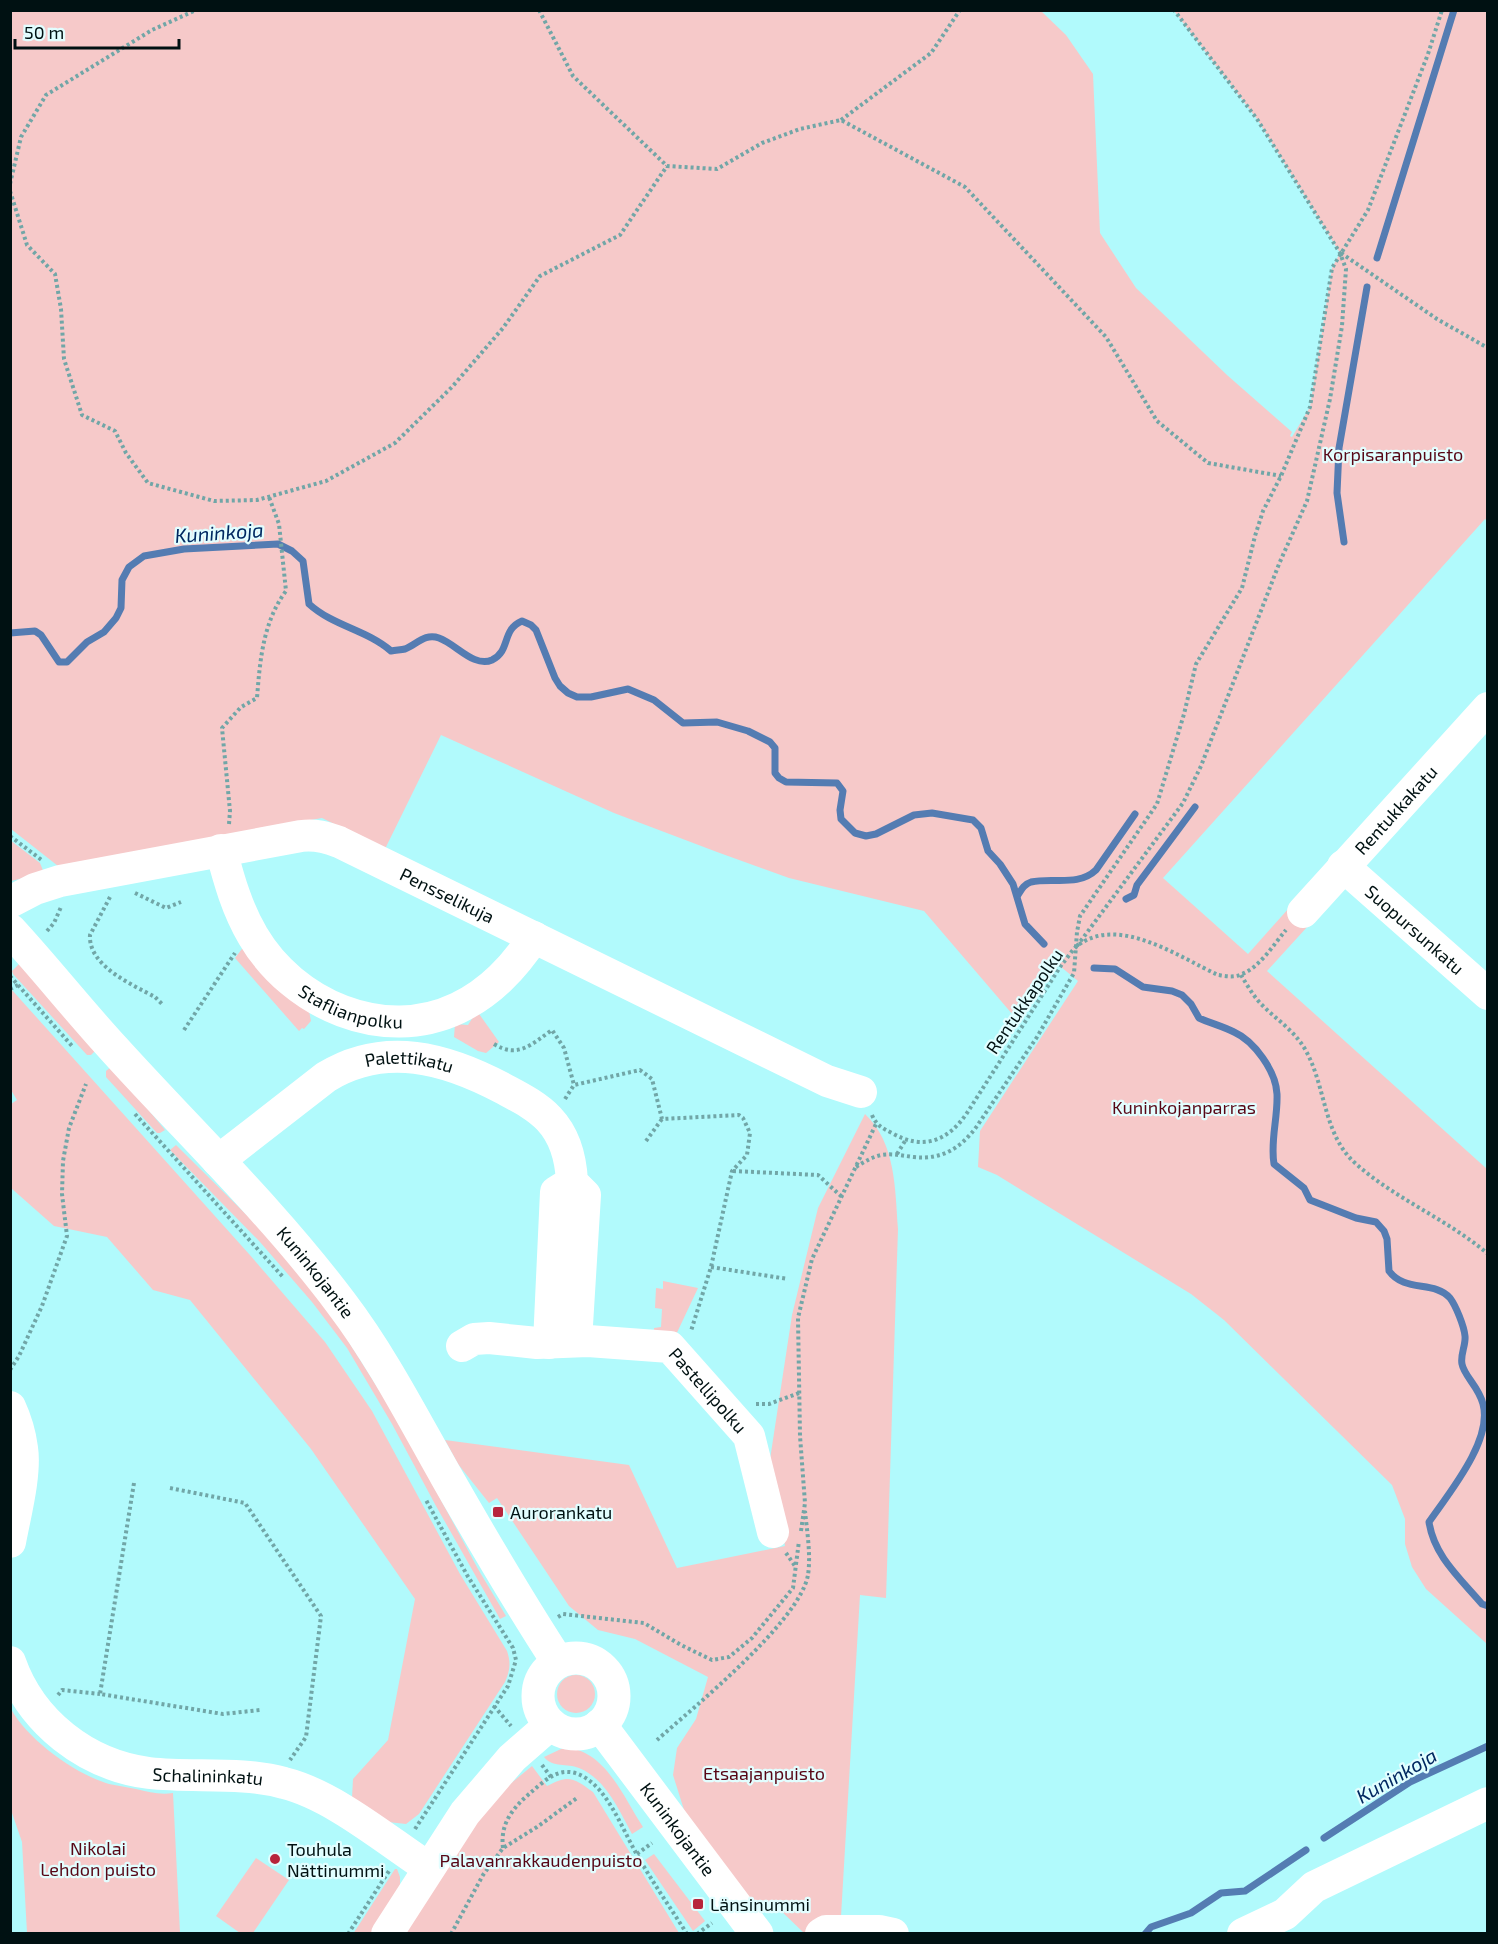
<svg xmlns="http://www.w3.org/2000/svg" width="1498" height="1944" font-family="'Exo 2',sans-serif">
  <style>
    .green { fill: #f6c9c9 }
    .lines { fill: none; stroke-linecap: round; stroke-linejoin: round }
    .stream { stroke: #547cb2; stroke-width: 7 }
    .path { stroke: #71a6a7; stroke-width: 4; stroke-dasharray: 3 3; stroke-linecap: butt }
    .minor { stroke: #fff; stroke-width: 32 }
    .major { stroke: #fff; stroke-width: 33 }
    .poi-dot { fill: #b7253c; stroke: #e2feff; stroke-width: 2 }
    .labels { text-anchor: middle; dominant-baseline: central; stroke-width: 4.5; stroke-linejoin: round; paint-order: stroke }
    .park-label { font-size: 18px; fill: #570615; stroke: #e2feff }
    .street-label { font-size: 18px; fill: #001112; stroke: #e2feff }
    .poi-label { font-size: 18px; fill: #001112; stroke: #e2feff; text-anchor: start }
    .water-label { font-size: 20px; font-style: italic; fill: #002861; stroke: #e2feff }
  </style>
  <rect width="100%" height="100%" fill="#b1fafc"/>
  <g class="green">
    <path d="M 10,11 L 1041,11 L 1066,35 L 1093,74 L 1100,233 L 1136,288 L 1227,375 L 1292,432 L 1290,436 L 1292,437 L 1310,407 L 1332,268 L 1340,253 L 1257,119 L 1174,11 L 1487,11 L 1487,521 L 1485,519 L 1163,878 L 1248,954 L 1289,908 L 1308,926 L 1267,971 L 1487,1169 L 1487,1644 L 1426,1589 L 1412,1567 L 1405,1544 L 1405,1519 L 1392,1485 L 1224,1320 L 1191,1294 L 997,1175 L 978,1167 L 980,1131 L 1078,981 L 1049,957 L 1013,1015 L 924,911 L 789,878 L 717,852 L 614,813 L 441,735 L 385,849 L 322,818 L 58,866 L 11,829 Z"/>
    <path d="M 10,840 L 40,863 L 44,873 L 11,881 Z"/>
    <path d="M 245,945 L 309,1011 L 311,1021 L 304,1029 L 302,1028 L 299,1031 L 235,958 Z"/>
    <path d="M 19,964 L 95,1051 L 91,1055 L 87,1055 L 13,974 L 12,971 Z"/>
    <path d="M 12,990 L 249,1254 L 325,1342 L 372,1411 L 460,1574 L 507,1651 C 511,1663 510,1670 505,1682 L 419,1814 L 406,1824 L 388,1822 L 352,1798 L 353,1779 L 388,1740 L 415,1599 L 311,1449 L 190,1300 L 153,1290 L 107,1237 L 54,1226 L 11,1188 L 11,1104 L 17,1100 L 11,1090 Z"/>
    <path d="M 477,1011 L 499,1042 L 486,1053 L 478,1051 L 454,1037 L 455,1024 L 468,1025 Z"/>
    <path d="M 111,1067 L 114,1068 L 165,1130 L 160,1133 L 157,1133 L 106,1077 L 106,1071 Z"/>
    <path d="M 865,1114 C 896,1143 895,1189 898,1229 L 886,1598 L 860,1595 L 840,1933 L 804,1933 L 778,1908 L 763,1909 L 745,1896 L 685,1813 L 673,1775 L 677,1748 L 696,1719 L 708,1677 L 635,1639 L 598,1630 L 569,1606 L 497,1498 L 489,1503 L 458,1464 L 445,1440 L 629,1465 L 677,1568 L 785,1546 L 769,1466 L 792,1315 L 818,1208 Z"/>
    <path d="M 176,1145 L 269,1237 L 320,1296 L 399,1422 L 478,1569 L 506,1616 L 500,1619 L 436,1506 L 392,1424 L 347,1348 L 312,1302 L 260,1242 L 170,1150 Z"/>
    <path d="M 663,1281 L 698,1288 L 674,1339 L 654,1337 L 654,1328 L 661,1327 L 662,1309 L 655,1308 L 656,1288 L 663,1289 Z"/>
    <circle cx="576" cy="1694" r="19"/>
    <path d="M 11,1709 C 28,1740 75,1774 109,1784 C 118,1786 127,1787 136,1789 C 149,1792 160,1795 173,1793 L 180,1933 L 27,1933 L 22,1842 L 11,1810 Z"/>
    <path d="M 568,1748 C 606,1752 624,1798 643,1827 L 632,1834 C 619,1810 606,1779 579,1768 C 567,1763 553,1768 544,1757 L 561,1749 Z"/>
    <path d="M 532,1766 L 547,1786 C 569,1774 574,1778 593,1792 L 679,1933 L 404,1934 L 473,1825 L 498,1794 Z"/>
    <path d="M 654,1854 L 705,1921 L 693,1931 L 645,1860 Z"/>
    <path d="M 256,1858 L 289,1880 L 253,1933 L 240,1933 L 216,1916 Z"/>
    <path d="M 395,1869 L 397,1869 L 400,1877 L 400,1888 L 372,1933 L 353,1934 Z"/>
  </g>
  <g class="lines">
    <g class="stream">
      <path d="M 1377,258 L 1454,10"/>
      <path d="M 1344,542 L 1337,493 L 1339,448 L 1367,287"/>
      <path d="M 10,633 L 35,631 L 41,635 L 59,662 L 67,662 L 87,642 L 104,632 L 116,618 L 121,608 L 122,580 L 129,567 L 144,556 L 184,549 L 278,544 L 292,551 L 303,561 L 309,604 C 333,626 367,630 391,651 C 396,650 401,650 405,649 C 417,644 425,633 439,638 C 456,644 474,668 492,660 C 511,651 501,630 522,621 L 531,625 L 536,630 L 555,678 L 560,686 L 568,693 L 577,697 L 591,697 L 628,689 L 654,700 L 683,723 L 717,722 L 748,731 L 770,742 L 775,748 L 775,773 L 779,778 L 786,782 L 837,783 L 843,791 L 840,810 L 841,819 L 855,833 L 866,836 L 876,834 L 914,815 L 932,813 L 973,820 L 981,828 L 988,851 L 1000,864 L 1013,884 L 1025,924 L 1044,944"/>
      <path d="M 1018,895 C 1021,890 1024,884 1031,882 C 1053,877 1078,887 1096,870 L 1135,814"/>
      <path d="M 1126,899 L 1134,895 L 1137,885 L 1195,807"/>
      <path d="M 1094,968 L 1115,969 L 1143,987 L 1172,991 L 1182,995 L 1191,1004 L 1199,1018 C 1210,1023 1222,1026 1234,1032 C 1254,1041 1276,1071 1277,1094 C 1278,1118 1270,1141 1274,1164 L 1304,1188 L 1310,1200 L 1356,1218 L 1376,1222 L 1384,1231 L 1387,1239 L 1389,1271 C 1405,1293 1434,1280 1450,1298 C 1456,1306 1464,1326 1465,1336 C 1466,1345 1460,1355 1462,1364 C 1464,1376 1479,1387 1483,1404 C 1493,1440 1449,1493 1429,1522 C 1434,1556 1460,1578 1482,1604 L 1488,1606"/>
      <path d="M 1324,1838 L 1410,1782 L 1488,1746"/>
      <path d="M 1145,1934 L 1151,1927 L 1191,1913 L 1221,1893 L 1245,1891 L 1306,1850"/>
    </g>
    <g class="path">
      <path d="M 539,10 L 573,76 L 667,166 L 717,169 L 762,143 L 800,129 L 841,120 L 965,187 L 1106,337 L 1157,421 L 1208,463 L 1281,476"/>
      <path d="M 841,120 L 931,53 L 960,10"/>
      <path d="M 10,184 L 21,137 L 46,95 L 152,30 L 196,10"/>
      <path d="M 10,191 L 27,245 L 55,274 L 61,309 L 64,359 L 82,415 L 115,431 L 126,453 L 148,483 L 214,501 L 257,500 L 326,481 L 395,443 L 452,387 L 503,328 L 540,276 L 620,235 L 667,166"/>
      <path d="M 1341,253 L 1437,319 L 1488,348"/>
      <path d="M 229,824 L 230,811 L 222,728 L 241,707 L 257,698 C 260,660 263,622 286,591 L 279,524 L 269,497"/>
      <path d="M 10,836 L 43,861"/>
      <path d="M 135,893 L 166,908 L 181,902"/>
      <path d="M 110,897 L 90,935 C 88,966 133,985 155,997 L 162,1004"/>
      <path d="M 47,931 L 54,923 L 61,907"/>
      <path d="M 1077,946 L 1183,803 L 1201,766 L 1279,564 L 1307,501 L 1330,399 L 1342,326 L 1346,269 L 1340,253 L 1257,119 L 1174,10"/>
      <path d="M 1241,975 C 1247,985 1254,997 1262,1005 C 1277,1020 1296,1032 1306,1051 C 1326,1087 1323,1134 1355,1163 C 1395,1199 1447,1219 1488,1254"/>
      <path d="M 10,976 L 73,1047"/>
      <path d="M 10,989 L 18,985"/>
      <path d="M 184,1030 L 235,953"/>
      <path d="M 494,1044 C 518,1059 532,1044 552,1030 L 564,1048 L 574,1085"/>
      <path d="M 565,1099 L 574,1085 L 640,1070 L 652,1079 L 662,1119 L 739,1115 L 743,1118 L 750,1133 L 747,1155 L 732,1171 L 711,1267 L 691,1331"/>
      <path d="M 135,1114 L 283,1277"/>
      <path d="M 872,1115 C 876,1125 882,1128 892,1133 C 923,1151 948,1141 967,1113 L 1062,964 C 1067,959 1071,951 1077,946 C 1118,914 1179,957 1218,975 C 1226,976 1234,978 1242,974 C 1260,967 1274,944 1286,930"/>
      <path d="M 646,1141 L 662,1119"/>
      <path d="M 897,1154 L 905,1141"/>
      <path d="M 856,1167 C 864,1162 872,1157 881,1155 C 893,1153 903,1156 914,1157 C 942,1160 961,1148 977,1126 L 1037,1037 L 1074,973 L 1077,932 L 1080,916 L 1157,804 L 1184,714 L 1196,664 L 1242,588 L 1255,536 L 1263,511 L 1281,476 L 1310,407 L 1332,268 L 1368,210 L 1428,54 L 1442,10"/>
      <path d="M 733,1171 L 818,1175 L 842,1197"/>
      <path d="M 711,1267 L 788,1279"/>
      <path d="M 10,1370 L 19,1356 L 42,1306 L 67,1236 L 62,1194 L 63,1161 L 69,1128 L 86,1084"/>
      <path d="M 756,1404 L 769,1404 L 799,1393"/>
      <path d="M 134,1483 L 100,1694 L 223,1714 L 260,1710"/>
      <path d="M 170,1488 L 245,1503 L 321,1616 L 306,1737 L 290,1760"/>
      <path d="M 801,1531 L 805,1503 L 800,1436 L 798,1318 L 812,1259 L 876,1124"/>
      <path d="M 786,1553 L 795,1566"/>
      <path d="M 558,1617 L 563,1614 L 644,1623 L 681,1645 L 712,1660 L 729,1657 L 752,1638 L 793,1588 L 799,1541"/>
      <path d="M 58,1695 L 62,1690 L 100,1694"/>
      <path d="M 494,1706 L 511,1726"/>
      <path d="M 657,1740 C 694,1707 800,1621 808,1575 C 811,1555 807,1531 805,1511"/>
      <path d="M 542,1765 L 551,1777"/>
      <path d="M 415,1829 L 508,1686 L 516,1660 L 513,1648 L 467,1575 L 426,1500"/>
      <path d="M 503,1848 C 500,1824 512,1809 529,1794 C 540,1785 553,1771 568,1772 C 581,1772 594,1783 602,1793 C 616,1811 625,1833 636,1853 C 651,1880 670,1907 687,1934"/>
      <path d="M 637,1854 L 652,1843"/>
      <path d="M 348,1934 L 389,1871"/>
      <path d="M 451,1934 L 483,1875 L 503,1848 L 537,1827 L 577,1798"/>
      <path d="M 697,1934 L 712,1923"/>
    </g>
    <g class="minor">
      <path id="s1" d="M 221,850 C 229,880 237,909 253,936 C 293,1004 383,1044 458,1008 C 491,992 514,967 534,937"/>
      <path id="s2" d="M 1343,866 L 1488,994"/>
      <path id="s3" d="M 10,902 L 35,889 L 60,881 L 301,836 C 315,834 326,837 339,842 L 827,1081 L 861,1092"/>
      <path id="s4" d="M 1303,912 L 1488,708"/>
      <path id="s5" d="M 218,1161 L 326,1077 C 385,1041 446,1058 504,1089 C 519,1097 537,1106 549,1119 C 566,1137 571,1159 572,1182 L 585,1195 L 576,1341"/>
      <path d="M 549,1343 L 556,1192 L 572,1182"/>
      <path id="s6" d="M 462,1346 L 474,1339 L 489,1338 L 537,1343 L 588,1341 L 670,1347 L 749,1436 L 773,1532"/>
      <path d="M 10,1407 C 16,1420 20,1433 22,1448 C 26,1474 15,1515 10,1542"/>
      <path id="s7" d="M 10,1662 C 31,1722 86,1765 149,1773 C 194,1778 240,1771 284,1783 C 333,1795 386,1840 429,1868"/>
      <path d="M 387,1934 L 465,1813 L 512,1758 L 551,1724"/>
      <path d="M 821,1934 L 826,1931 L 879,1931 L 893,1934"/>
      <path d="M 1243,1934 L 1285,1914 L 1314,1887 L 1488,1803"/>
    </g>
    <g class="major">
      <path id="s8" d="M 10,930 C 46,969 78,1010 114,1049 C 190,1133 273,1212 341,1303 C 382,1357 413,1418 446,1476 C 482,1539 519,1602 558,1662"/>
      <circle cx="576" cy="1696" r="38"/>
      <path id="s9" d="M 600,1725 L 757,1934"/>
    </g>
  </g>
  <g class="poi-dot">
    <rect x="492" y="1506" width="12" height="12" rx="3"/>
    <circle cx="275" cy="1859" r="6"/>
    <rect x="692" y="1898" width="12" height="12" rx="3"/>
  </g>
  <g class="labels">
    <g class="park-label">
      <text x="1393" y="454">Korpisaranpuisto</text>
      <text x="1184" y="1107">Kuninkojanparras</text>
      <text x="764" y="1773">Etsaajanpuisto</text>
      <text x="98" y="1848">Nikolai<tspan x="98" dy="21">Lehdon puisto</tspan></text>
      <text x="541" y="1860">Palavanrakkaudenpuisto</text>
    </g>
    <g class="street-label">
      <text stroke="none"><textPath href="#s4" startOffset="138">Rentukkakatu</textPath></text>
      <text stroke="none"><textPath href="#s3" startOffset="459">Pensselikuja</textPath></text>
      <text stroke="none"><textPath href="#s2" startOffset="96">Suopursunkatu</textPath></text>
      <text transform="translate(1024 1001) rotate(-56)">Rentukkapolku</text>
      <text stroke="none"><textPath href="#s1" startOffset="218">Staflianpolku</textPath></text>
      <text stroke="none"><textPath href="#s5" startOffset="224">Palettikatu</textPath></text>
      <text stroke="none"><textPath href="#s8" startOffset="459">Kuninkojantie</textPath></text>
      <text stroke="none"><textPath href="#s6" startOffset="268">Pastellipolku</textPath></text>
      <text stroke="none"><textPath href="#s7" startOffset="246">Schalininkatu</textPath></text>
      <text stroke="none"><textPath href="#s9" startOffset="130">Kuninkojantie</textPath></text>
    </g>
    <g class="poi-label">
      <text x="510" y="1512">Aurorankatu</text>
      <text x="287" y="1849">Touhula<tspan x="287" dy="21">Nättinummi</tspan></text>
      <text x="710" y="1904">Länsinummi</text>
    </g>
    <g class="water-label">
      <text transform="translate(219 532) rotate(-4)">Kuninkoja</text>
      <text transform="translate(1396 1775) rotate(-30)">Kuninkoja</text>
    </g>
  </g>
  <rect width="1498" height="1944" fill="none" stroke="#001112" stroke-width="24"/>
  <path d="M15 39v9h164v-9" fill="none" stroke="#001112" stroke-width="3"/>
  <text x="24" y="39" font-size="18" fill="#001112" stroke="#e2feff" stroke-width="4.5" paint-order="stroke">50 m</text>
</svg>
